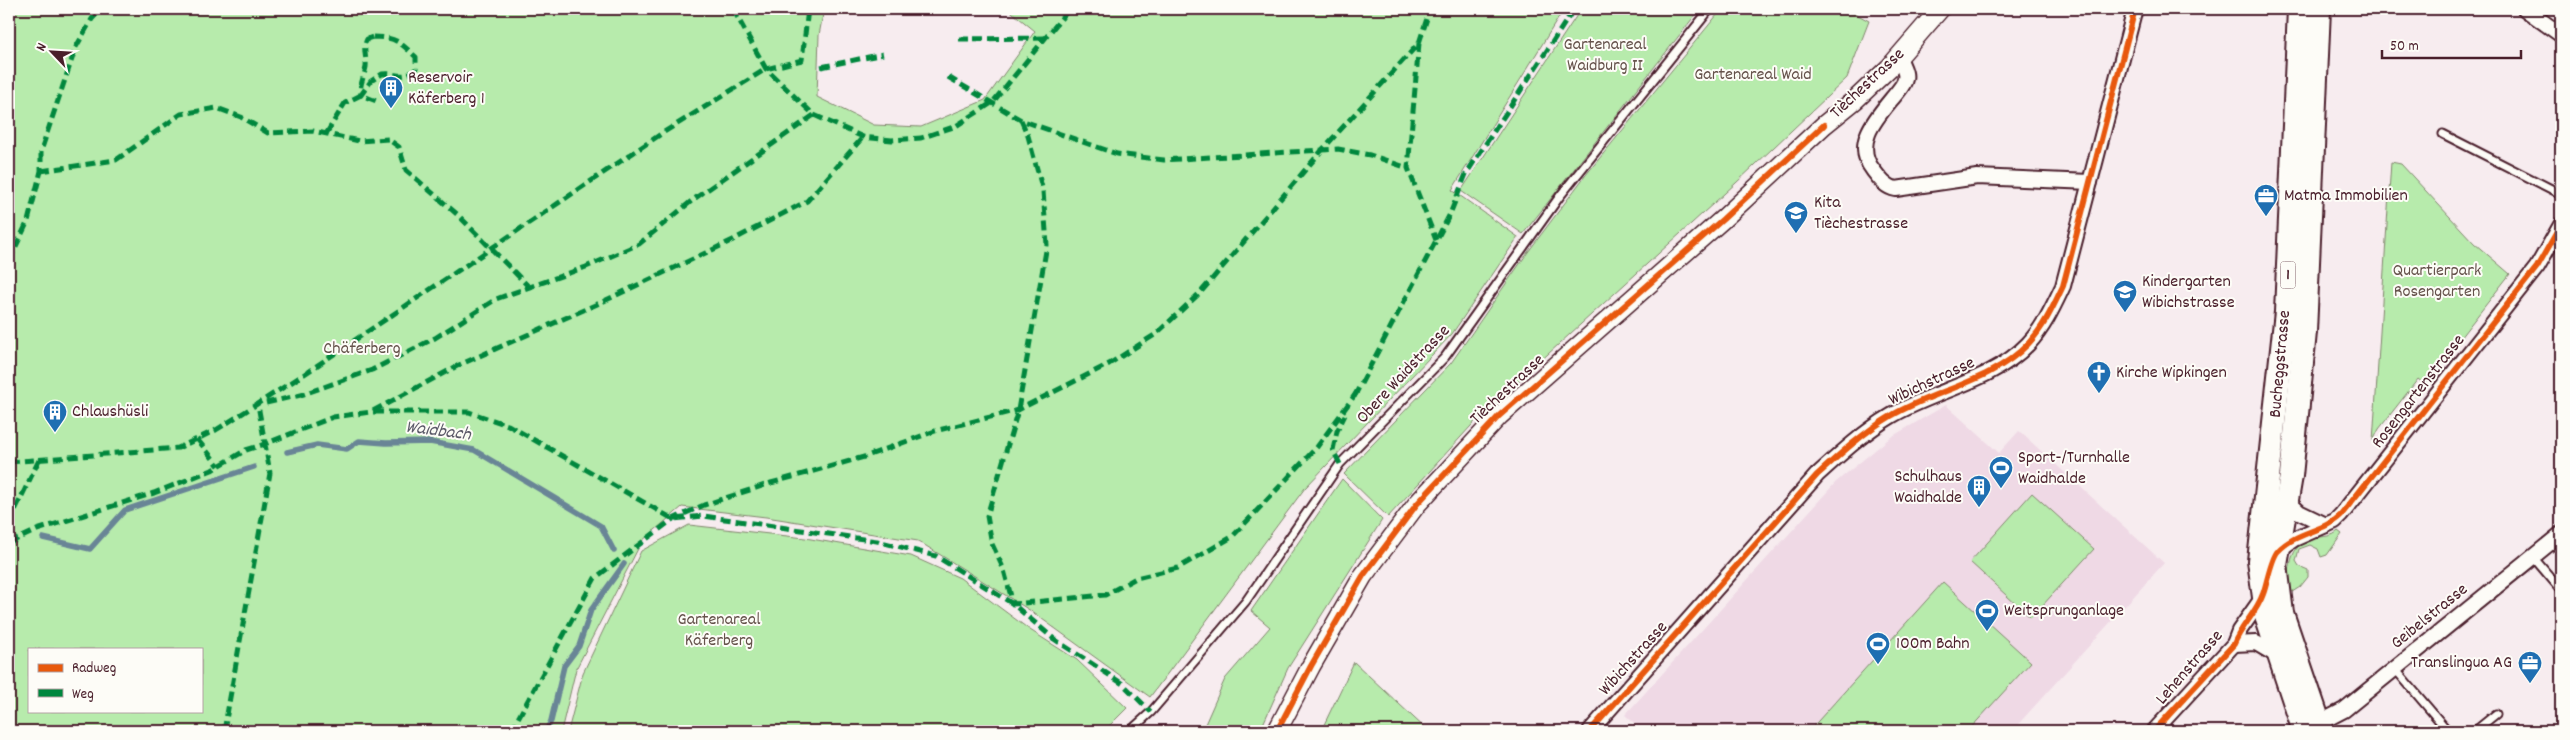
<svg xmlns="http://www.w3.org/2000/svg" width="2570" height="740" font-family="Dekko,sans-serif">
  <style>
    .built { fill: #efd9e5 }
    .green { fill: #b7ebac; stroke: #80856c; fill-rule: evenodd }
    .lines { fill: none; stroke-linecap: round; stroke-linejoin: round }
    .stream { stroke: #698596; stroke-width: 5.5 }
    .service-casing { stroke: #4a1f2b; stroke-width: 11 }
    .minor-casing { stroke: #4a1f2b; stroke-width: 18 }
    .tertiary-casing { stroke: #4a1f2b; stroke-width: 21 }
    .primary-casing { stroke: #4a1f2b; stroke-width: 26 }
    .service { stroke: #fdfcf7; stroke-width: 7 }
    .minor { stroke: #fdfcf7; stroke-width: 14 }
    .tertiary { stroke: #fdfcf7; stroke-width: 18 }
    .primary { stroke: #fdfcf7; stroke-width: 22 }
    .quiet { stroke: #00873e; stroke-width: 5; stroke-dasharray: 10 5; stroke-linecap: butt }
    .cycleway-casing { stroke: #fdfcf7; stroke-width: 9 }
    .cycleway { stroke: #e8590c; stroke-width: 6 }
    .labels { text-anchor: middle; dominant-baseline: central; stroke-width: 4; stroke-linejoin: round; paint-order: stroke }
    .shield { fill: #fdfcf7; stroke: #806168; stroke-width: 1 }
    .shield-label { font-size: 16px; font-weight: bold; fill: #4a1f2b }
    .park-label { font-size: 18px; fill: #65524b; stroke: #fdfcf7 }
    .poi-label { font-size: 18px; fill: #4a1f2b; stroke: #fdfcf7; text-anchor: start }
    .street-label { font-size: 18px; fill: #4a1f2b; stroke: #fdfcf7 }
    .water-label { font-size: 19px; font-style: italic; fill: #5c5a69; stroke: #fdfcf7 }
  </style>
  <rect width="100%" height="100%" fill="#f7ecef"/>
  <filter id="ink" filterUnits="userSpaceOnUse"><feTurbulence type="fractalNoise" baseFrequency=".02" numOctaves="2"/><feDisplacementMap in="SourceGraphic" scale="10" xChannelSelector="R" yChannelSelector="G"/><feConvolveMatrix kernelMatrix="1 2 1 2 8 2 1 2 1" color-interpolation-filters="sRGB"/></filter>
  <g filter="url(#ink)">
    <path class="built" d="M 1946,405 L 1999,453 L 2019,431 L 2164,563 L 2012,731 L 1643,731 L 1625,715 L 1836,482 L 1891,437 Z"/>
    <g class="green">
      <path d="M 9,9 L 824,9 L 819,35 L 817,97 L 874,125 L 921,127 L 985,100 L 1035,31 L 1008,9 L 1564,9 L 1452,190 L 1518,237 L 1452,334 L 1305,488 L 1150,697 L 1031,611 L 918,541 L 766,517 L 682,507 L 642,541 L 576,669 L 561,731 L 9,731 ZM 29,649 L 201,649 L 201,711 L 29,711 Z"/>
      <path d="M 1581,9 L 1700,9 L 1523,234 L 1461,191 Z"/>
      <path d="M 1722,9 L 1847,9 L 1869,21 L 1847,78 L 1736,183 L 1481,415 L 1388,517 L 1344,474 L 1451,363 L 1528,252 L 1585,176 Z"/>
      <path d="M 2391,162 L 2401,164 L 2474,243 L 2510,274 L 2424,384 L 2418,379 L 2379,429 L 2373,441 Z"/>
      <path d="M 1342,479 L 1382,520 L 1288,668 L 1260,731 L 1202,731 L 1225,679 L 1270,627 L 1251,611 Z"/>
      <path d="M 2032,493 L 2094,549 L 2031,618 L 1970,562 Z"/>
      <path d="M 689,525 L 805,538 L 911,556 L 960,578 L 1030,630 L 1077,660 L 1127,708 L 1104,731 L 568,731 L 583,673 L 641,551 Z"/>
      <path d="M 2338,531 L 2342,534 L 2327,555 L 2321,557 L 2318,549 L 2310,545 L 2299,549 L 2296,561 L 2299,566 L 2308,570 L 2308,577 L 2300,587 L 2289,594 C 2288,572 2288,542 2315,538 C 2324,536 2332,537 2338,531 Z"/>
      <path d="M 1943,582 L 2031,662 L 1968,731 L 1832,731 L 1829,729 L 1827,731 L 1809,731 Z"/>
      <path d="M 1354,662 L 1428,731 L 1321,731 Z"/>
    </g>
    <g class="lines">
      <g class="stream">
        <path d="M 287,452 L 317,445 L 347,449 L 359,441 L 386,443 L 430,442 L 474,450 L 601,526 L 614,551"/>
        <path d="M 43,538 L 90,549 L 125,510 L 254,467"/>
        <path d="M 546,731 L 551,721 L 564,666 L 579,646 L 591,610 L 624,564"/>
      </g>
      <defs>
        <g id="service">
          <path d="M 2443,134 L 2561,194"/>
          <path d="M 2533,557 L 2561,590"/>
          <path d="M 2396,670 L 2448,731"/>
          <path d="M 1130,731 L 1151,712 L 1246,601 L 1340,464 L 1445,357 L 1560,196 L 1710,9"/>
          <path d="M 2475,731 L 2496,714"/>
        </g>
        <g id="minor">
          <path d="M 2525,9 L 2561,35"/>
          <path d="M 1899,57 C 1901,64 1907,72 1905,79 C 1904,85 1898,91 1895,95 C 1877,117 1852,143 1873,170 C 1880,179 1885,187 1896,189 L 1977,177 L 2090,182"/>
          <path d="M 2287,501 L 2299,512 L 2326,525"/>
          <path d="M 2277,551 L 2294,539 L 2335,521 L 2341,515 L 2537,267 L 2561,225"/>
          <path d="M 2234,644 L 2256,643 L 2278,656"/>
          <path d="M 2319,723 L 2344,710 L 2561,534"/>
          <path d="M 1590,731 L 1817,475 C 1840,454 1864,432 1891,416 C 1934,390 1992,382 2028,344 C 2044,327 2053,307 2063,286 L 2135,9"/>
          <path d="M 2154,731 L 2234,644 L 2239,631 L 2263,597"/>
        </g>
        <path id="tertiary" d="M 1277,731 L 1311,666 L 1363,576 L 1417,504 L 1499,416 L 1723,219 L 1824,125 L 1855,100 L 1889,68 L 1940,9"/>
        <g id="primary">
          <path d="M 2299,9 L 2286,312 L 2259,561 L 2267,619 L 2304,731"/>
          <path d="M 2319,9 L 2305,332 L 2291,476 L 2276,565 L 2282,613 L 2322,731"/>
        </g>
      </defs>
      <use href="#service" class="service-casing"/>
      <use href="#minor" class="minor-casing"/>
      <use href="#tertiary" class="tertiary-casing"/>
      <use href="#primary" class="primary-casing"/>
      <use href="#service" class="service"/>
      <use href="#minor" class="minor"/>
      <use href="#tertiary" class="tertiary"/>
      <use href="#primary" class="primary"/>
      <g class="quiet">
        <path d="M 733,9 L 766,69 L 814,115 L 863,137 L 892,140 L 921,138 L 956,126 L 993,102 L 1069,9"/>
        <path d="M 373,37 C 397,37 399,42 416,57 L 416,69 C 401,81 397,72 382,74 L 371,81 L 361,95 C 359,85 364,77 366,67 C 367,57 362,49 367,39 Z"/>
        <path d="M 959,39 L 1046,38"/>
        <path d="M 1419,43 L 1408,168 L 1436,240"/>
        <path d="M 821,67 L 883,54"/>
        <path d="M 948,77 L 1021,120 L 1117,154 L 1164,160 L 1338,149 L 1370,155 L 1408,168"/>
        <path d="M 1021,120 L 1028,136 L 1043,191 L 1047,245 L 1018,410 L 987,516 L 992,544 L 1004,570 L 1013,604 L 1105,595 L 1136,578 L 1178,568 L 1232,537 L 1317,447 L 1357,392"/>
        <path d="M 326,134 L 345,103 L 361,95 L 379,102"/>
        <path d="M 41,171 L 116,160 L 181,114 L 217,108 L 241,117 L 268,133 L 313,131 L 359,141 L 388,139 L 399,147 L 406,170 L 458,215 L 529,287"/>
        <path d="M 9,261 L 28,221 L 41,171 L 41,151 L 76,47 L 92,19 L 101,9"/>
        <path d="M 1354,397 L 1450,214 L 1466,174 L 1574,9"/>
        <path d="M 266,403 L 301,395 L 372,370 L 435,338 L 496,299 L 586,267 L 639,244 L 694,199 L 814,115"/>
        <path d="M 373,411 L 459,365 L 604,301 L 733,240 L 807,201 L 863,137"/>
        <path d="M 197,439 L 219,466"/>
        <path d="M 9,462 L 178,448 L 216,430 L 303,375 L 661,134 L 766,69 L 802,60 L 808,9"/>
        <path d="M 1340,464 L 1333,450 L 1337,431 L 1345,415"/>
        <path d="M 9,523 L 39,460"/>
        <path d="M 9,543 L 37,530 L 154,493 L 212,470 L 246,450 L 265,444 L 258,405"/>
        <path d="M 224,731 L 270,473 L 265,444 L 333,417 L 371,412 L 469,412 L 508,425 L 673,519 L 704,516 L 877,541 L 936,556 L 1013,604 L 1054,639 L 1123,684 L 1151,712"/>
        <path d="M 511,731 L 595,578 L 673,519 L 704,505 L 771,483 L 864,457 L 935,431 L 1018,410 L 1109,364 L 1156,334 L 1201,292 L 1323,149 L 1419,43 L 1430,9"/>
      </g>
      <defs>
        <g id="cycleway">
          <path d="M 1277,731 L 1311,666 L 1363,576 L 1417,504 L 1499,416 L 1723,219 L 1824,125"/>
          <path d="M 1590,731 L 1817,475 C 1840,454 1864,432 1891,416 C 1934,390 1992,382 2028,344 C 2044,327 2053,307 2063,286 L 2135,9"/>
          <path d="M 2154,731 L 2234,644 C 2241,626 2257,612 2263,594 C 2267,584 2271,558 2278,551 C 2295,532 2324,532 2341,515 L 2537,267 L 2561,225"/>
        </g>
      </defs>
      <use href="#cycleway" class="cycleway-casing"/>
      <use href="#cycleway" class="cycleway"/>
    </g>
  </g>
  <defs>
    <symbol id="building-pin" viewBox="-11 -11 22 30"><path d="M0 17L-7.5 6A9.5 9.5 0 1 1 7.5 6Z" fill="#1f6fb2" stroke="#fdfcf7"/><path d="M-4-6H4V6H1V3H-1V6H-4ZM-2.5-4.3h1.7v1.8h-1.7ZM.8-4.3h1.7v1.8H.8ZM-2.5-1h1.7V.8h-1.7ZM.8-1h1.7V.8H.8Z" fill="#fff"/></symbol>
    <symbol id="office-pin" viewBox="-11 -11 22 30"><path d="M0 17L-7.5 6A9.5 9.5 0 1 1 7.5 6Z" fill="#1f6fb2" stroke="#fdfcf7"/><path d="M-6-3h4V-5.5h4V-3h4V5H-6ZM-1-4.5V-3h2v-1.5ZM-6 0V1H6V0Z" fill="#fff"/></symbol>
    <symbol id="school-pin" viewBox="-11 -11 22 30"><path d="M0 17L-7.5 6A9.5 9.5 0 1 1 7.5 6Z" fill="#1f6fb2" stroke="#fdfcf7"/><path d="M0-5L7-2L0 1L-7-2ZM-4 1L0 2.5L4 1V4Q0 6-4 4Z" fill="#fff"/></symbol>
    <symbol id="church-pin" viewBox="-11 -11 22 30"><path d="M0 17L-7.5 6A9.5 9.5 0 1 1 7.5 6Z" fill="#1f6fb2" stroke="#fdfcf7"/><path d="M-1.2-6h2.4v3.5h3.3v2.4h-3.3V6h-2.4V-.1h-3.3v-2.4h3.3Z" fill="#fff"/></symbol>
    <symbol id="stadium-pin" viewBox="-11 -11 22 30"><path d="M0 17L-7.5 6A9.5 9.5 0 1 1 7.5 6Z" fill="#1f6fb2" stroke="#fdfcf7"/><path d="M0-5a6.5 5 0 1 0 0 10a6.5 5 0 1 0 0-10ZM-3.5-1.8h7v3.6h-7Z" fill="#fff"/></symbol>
  </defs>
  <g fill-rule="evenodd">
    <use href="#building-pin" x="377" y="74" width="28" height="38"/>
    <use href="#office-pin" x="2252" y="182" width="28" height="38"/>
    <use href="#school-pin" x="1782" y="199" width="28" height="38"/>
    <use href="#school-pin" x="2111" y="278" width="28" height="38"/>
    <use href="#church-pin" x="2085" y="359" width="28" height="38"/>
    <use href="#building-pin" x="41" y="398" width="28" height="38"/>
    <use href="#stadium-pin" x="1987" y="454" width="28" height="38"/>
    <use href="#building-pin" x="1965" y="473" width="28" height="38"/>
    <use href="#stadium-pin" x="1973" y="597" width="28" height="38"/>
    <use href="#stadium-pin" x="1864" y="630" width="28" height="38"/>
    <use href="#office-pin" x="2516" y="649" width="28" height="38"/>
  </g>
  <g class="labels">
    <rect class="shield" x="2280.5" y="261.5" width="15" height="27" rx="4"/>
    <g class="shield-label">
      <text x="2288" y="275">1</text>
    </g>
    <g class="park-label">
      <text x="1605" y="45">Gartenareal<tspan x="1605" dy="21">Waidburg II</tspan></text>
      <text x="1753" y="75">Gartenareal Waid</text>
      <text x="2437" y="271">Quartierpark<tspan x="2437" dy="21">Rosengarten</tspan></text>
      <text x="362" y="349">Chäferberg</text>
      <text x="719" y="620">Gartenareal<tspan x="719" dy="21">Käferberg</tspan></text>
    </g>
    <g class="poi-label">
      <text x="408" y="78">Reservoir<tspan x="408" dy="21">Käferberg 1</tspan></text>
      <text x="2284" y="196">Matma Immobilien</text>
      <text x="1814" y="203">Kita<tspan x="1814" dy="21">Tièchestrasse</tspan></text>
      <text x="2142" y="282">Kindergarten<tspan x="2142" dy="21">Wibichstrasse</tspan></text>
      <text x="2116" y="373">Kirche Wipkingen</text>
      <text x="72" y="412">Chlaushüsli</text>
      <text x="2018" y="458">Sport-/Turnhalle<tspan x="2018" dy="21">Waidhalde</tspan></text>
      <text x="1962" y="477" text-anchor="end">Schulhaus<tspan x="1962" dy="21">Waidhalde</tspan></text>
      <text x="2004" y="611">Weitsprunganlage</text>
      <text x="1896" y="644">100m Bahn</text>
      <text x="2512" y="663" text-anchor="end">Translingua AG</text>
    </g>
    <g class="street-label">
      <text transform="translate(1868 84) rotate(-43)">Tièchestrasse</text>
      <text transform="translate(2281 364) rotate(-85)">Bucheggstrasse</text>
      <text transform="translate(1404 375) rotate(-47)">Obere Waidstrasse</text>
      <text transform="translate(1932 382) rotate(-25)">Wibichstrasse</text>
      <text transform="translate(1508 390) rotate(-43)">Tièchestrasse</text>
      <text transform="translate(2419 392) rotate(-52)">Rosengartenstrasse</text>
      <text transform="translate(2430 617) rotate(-39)">Geibelstrasse</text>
      <text transform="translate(1634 659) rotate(-48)">Wibichstrasse</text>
      <text transform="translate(2190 668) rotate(-49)">Lehenstrasse</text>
    </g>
    <g class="water-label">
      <text transform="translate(438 432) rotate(7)">Waidbach</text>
    </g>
  </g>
  <rect width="2570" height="740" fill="none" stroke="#fdfcf7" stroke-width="30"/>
  <rect x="15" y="15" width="2540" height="710" fill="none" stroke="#4a1f2b" stroke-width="2" filter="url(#ink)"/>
  <rect x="28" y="648" width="175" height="65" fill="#fdfcf7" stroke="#b5a4a5"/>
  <rect x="38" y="664" width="25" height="8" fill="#e8590c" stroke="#b5a4a5"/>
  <text x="72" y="672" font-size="15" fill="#4a1f2b">Radweg</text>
  <rect x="38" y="689" width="25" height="8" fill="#00873e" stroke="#b5a4a5"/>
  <text x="72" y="698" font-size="15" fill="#4a1f2b">Weg</text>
  <g transform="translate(52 52) rotate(295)" stroke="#fdfcf7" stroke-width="4" paint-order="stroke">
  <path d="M0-4L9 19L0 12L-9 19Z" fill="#4a1f2b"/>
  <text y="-8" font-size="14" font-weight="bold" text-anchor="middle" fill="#4a1f2b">N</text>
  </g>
  <path d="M2382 50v8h139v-8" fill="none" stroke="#4a1f2b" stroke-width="2.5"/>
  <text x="2390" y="50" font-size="15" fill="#4a1f2b" stroke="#fdfcf7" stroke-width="4" paint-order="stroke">50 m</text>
</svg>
